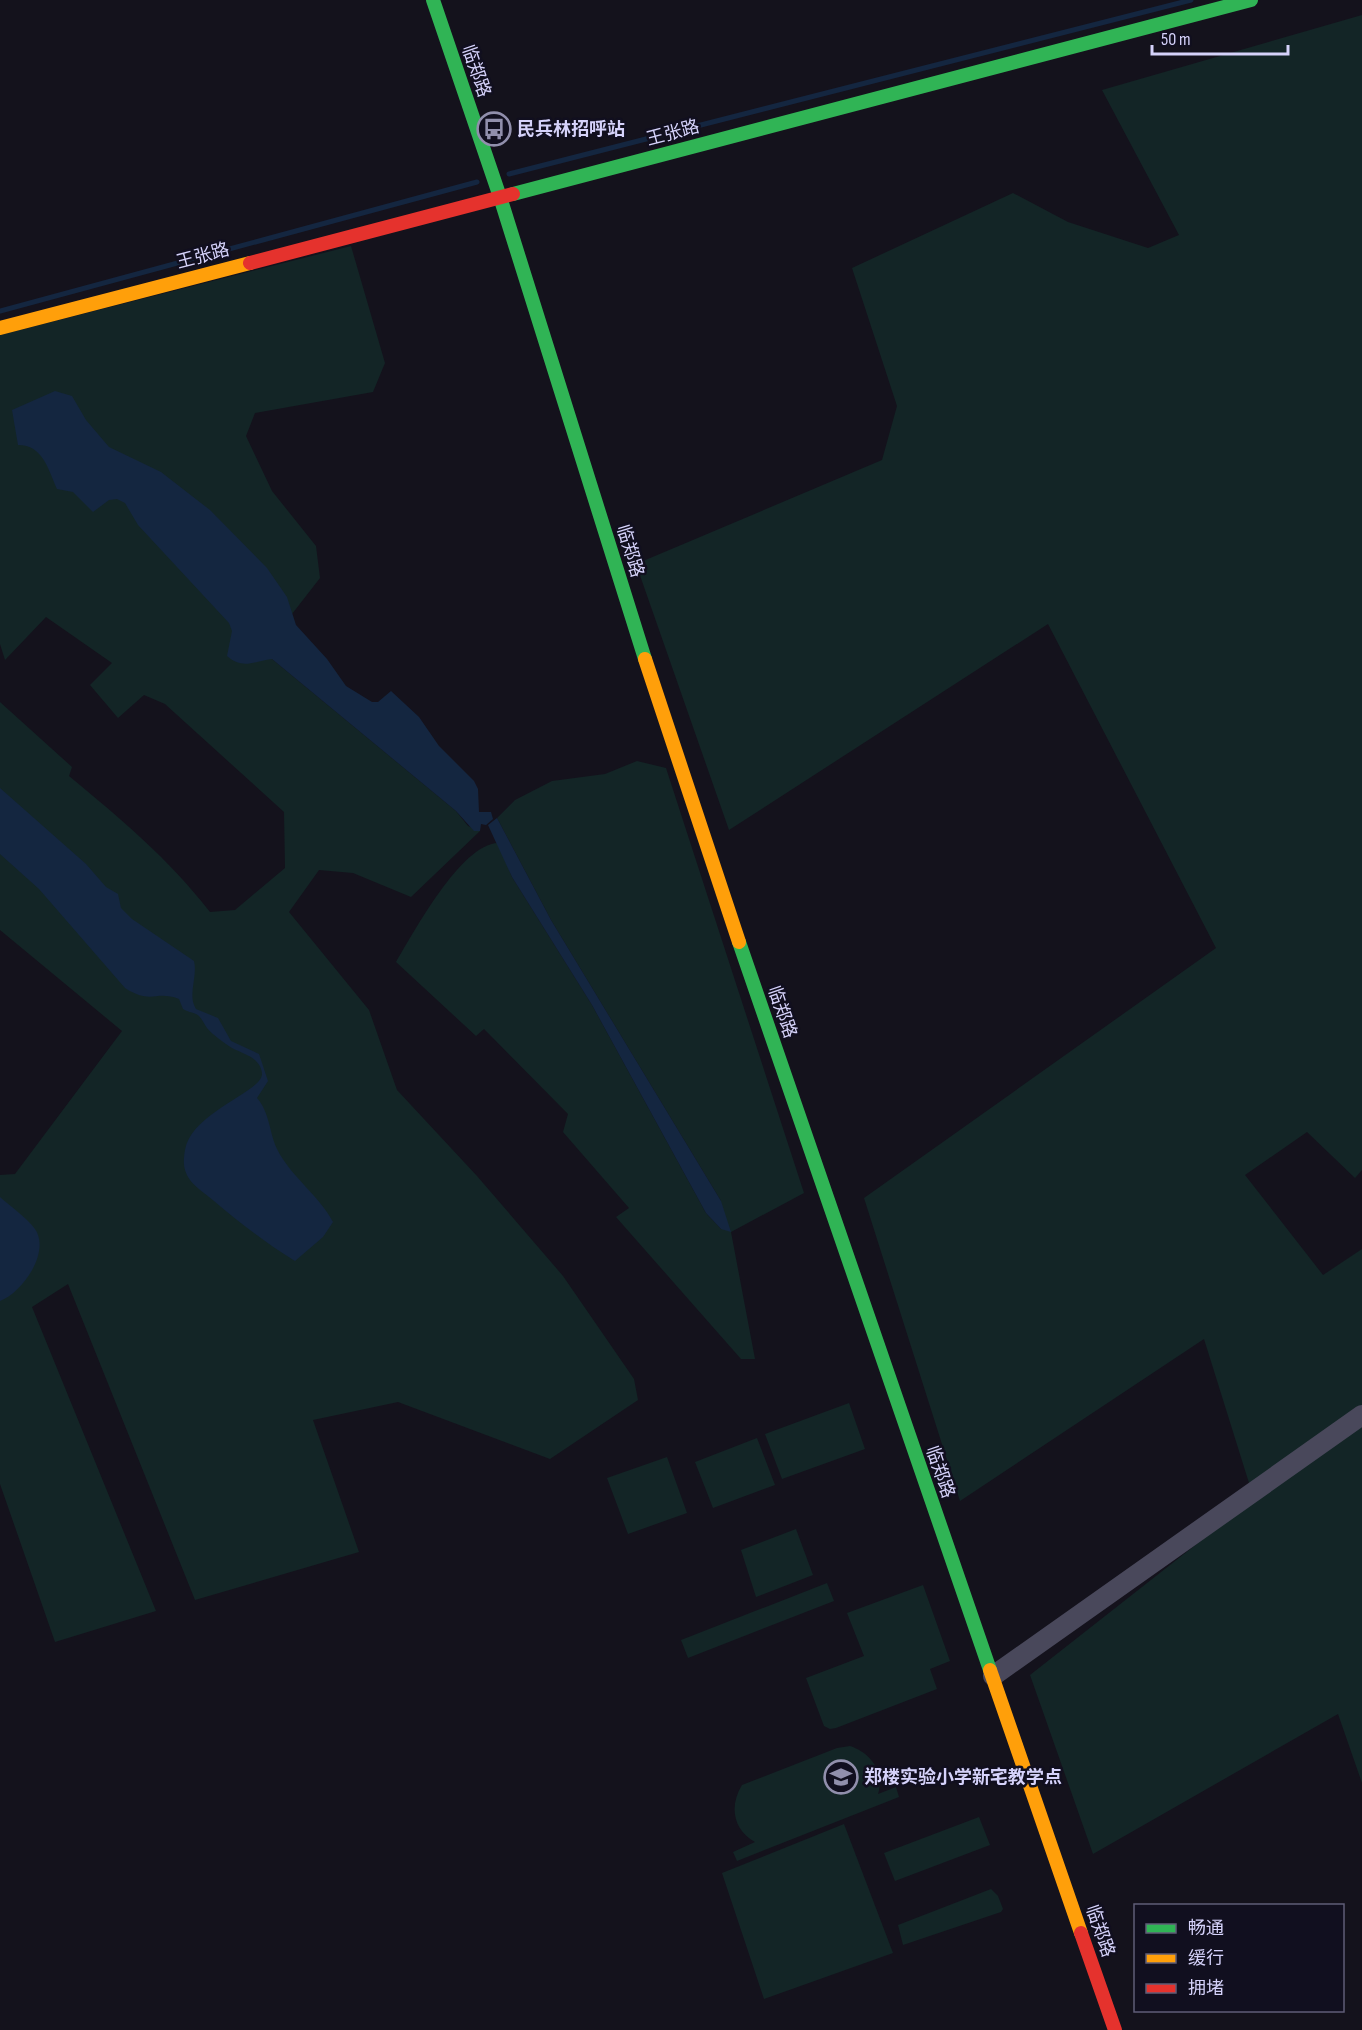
<svg xmlns="http://www.w3.org/2000/svg" width="1362" height="2030" font-family="'Sofia Sans Condensed','Noto Sans SC',sans-serif">
  <style>
    .green { fill: #132526 }
    .water { fill: #142640 }
    .lines { fill: none; stroke-linecap: round; stroke-linejoin: round }
    .stream { stroke: #142640; stroke-width: 5 }
    .street { stroke: #49485b; stroke-width: 20 }
    .fast { stroke: #30b455; stroke-width: 14 }
    .slow { stroke: #ff9f0a; stroke-width: 14 }
    .jam { stroke: #e5322d; stroke-width: 14 }
    .labels { text-anchor: middle; dominant-baseline: central; stroke-width: 5; stroke-linejoin: round; paint-order: stroke }
    .street-label { font-size: 18px; fill: #d5d2fa; stroke: #110f1f }
    .poi-label { font-size: 18px; font-weight: bold; fill: #d5d2fa; stroke: #110f1f; text-anchor: start }
  </style>
  <rect width="100%" height="100%" fill="#14121c"/>
  <g class="green">
    <path d="M 1362,15 L 1362,1170 L 1355,1178 L 1307,1132 L 1245,1175 L 1323,1275 L 1362,1249 L 1362,1783 L 1338,1714 L 1093,1854 L 1030,1675 L 1254,1499 L 1204,1339 L 960,1501 L 864,1198 L 1216,948 L 1048,624 L 729,830 L 636,564 L 882,460 L 897,406 L 852,268 L 1013,193 L 1068,222 L 1148,248 L 1179,235 L 1102,90 Z"/>
    <path d="M 351,246 L 385,363 L 373,392 L 255,413 L 246,436 L 272,491 L 316,546 L 320,578 L 292,614 L 272,659 L 456,811 L 468,826 L 480,831 L 411,897 L 353,873 L 319,870 L 289,912 L 369,1010 L 397,1090 L 477,1176 L 563,1276 L 634,1379 L 638,1400 L 550,1459 L 398,1402 L 313,1420 L 359,1552 L 195,1600 L 68,1284 L 32,1307 L 156,1611 L 55,1642 L 0,1484 L 0,1175 L 15,1174 L 122,1031 L 0,930 L 0,702 L 72,767 L 69,776 C 121,819 168,858 210,912 L 235,910 L 285,868 L 284,812 L 165,704 L 144,695 L 118,718 L 90,685 L 112,663 L 46,617 L 5,660 L 0,644 L 0,335 Z"/>
    <path d="M 637,761 L 666,768 L 804,1193 L 731,1232 L 755,1359 L 741,1359 L 616,1217 L 629,1208 L 563,1132 L 568,1114 L 484,1029 L 476,1036 L 396,962 C 414,932 461,844 498,843 L 512,877 L 592,1005 L 706,1213 L 721,1229 L 721,1201 L 551,920 L 497,818 L 515,800 L 552,781 L 605,774 Z"/>
    <path d="M 849,1403 L 865,1449 L 782,1479 L 765,1434 Z"/>
    <path d="M 757,1438 L 775,1485 L 713,1508 L 695,1462 Z"/>
    <path d="M 667,1457 L 687,1513 L 628,1534 L 607,1478 Z"/>
    <path d="M 796,1529 L 813,1575 L 756,1597 L 741,1550 Z"/>
    <path d="M 827,1583 L 834,1601 L 688,1658 L 681,1640 Z"/>
    <path d="M 923,1585 L 950,1661 L 930,1669 L 937,1689 L 836,1728 L 830,1729 L 824,1726 L 806,1678 L 864,1656 L 847,1613 Z"/>
    <path d="M 850,1746 C 871,1753 885,1772 878,1794 L 896,1787 L 899,1797 L 737,1861 L 733,1852 L 755,1842 C 733,1830 729,1806 742,1785 L 837,1748 Z"/>
    <path d="M 979,1817 L 990,1845 L 895,1881 L 884,1853 Z"/>
    <path d="M 844,1824 L 893,1953 L 764,1999 L 722,1873 Z"/>
    <path d="M 991,1889 L 998,1896 L 1003,1909 L 1001,1912 L 903,1945 L 898,1925 Z"/>
  </g>
  <g class="water">
    <path d="M 55,391 L 72,396 L 86,420 L 109,447 L 161,472 L 188,493 L 210,510 L 267,568 L 287,597 L 296,625 L 327,659 L 346,686 L 372,702 L 378,702 L 391,691 L 419,717 L 439,746 L 474,781 L 478,789 L 479,812 L 491,812 L 493,819 L 486,825 L 481,824 L 480,831 L 474,831 L 456,811 L 272,659 C 254,661 243,670 227,656 L 232,631 L 229,623 L 138,525 L 125,503 L 117,499 L 109,500 L 93,512 L 73,492 L 57,489 C 48,469 43,445 18,445 L 12,410 Z"/>
    <path d="M 0,788 L 86,864 L 106,887 L 118,894 L 121,908 L 132,919 L 194,961 C 198,977 187,995 196,1009 L 218,1018 L 231,1041 L 259,1054 L 268,1081 L 257,1098 C 270,1113 269,1132 277,1149 C 291,1177 319,1195 333,1222 L 323,1237 L 295,1261 C 266,1243 240,1223 214,1201 C 207,1195 196,1188 190,1180 C 183,1170 183,1162 185,1150 C 192,1111 264,1092 262,1073 C 260,1057 243,1054 232,1048 C 224,1043 213,1035 207,1028 C 204,1024 201,1016 196,1014 C 191,1012 188,1012 183,1009 L 179,999 C 156,990 151,1005 125,988 L 39,889 L 0,854 Z"/>
    <path d="M 497,818 L 551,920 L 721,1201 L 731,1232 L 721,1229 L 706,1213 L 592,1005 L 512,877 L 488,825 Z"/>
    <path d="M 0,1197 C 11,1207 26,1217 35,1229 C 51,1252 22,1293 0,1301 Z"/>
  </g>
  <g class="lines">
    <g class="stream">
      <path d="M 509,174 L 1191,0"/>
      <path d="M 0,311 L 477,182"/>
    </g>
    <path class="street" d="M 993,1676 L 1362,1415"/>
    <g class="fast">
      <path d="M 433,0 L 500,197 L 645,659"/>
      <path d="M 513,194 L 1251,0"/>
      <path d="M 739,942 L 990,1670"/>
    </g>
    <g class="slow">
      <path d="M 0,328 L 250,263"/>
      <path d="M 645,659 L 739,942"/>
      <path d="M 990,1670 L 1081,1933"/>
    </g>
    <g class="jam">
      <path d="M 250,263 L 513,194"/>
      <path d="M 1081,1933 L 1115,2030"/>
    </g>
  </g>
  <defs>
    <symbol id="bus-ring" viewBox="-11 -11 22 22"><circle r="9.5" fill="#110f1f" stroke="#918fac" stroke-width="1.5"/><path d="M-5-6H5V4H4V6H2V4H-2V6H-4V4H-5ZM-3.5-4V0h7V-4ZM-3.5 1.2v1.5H-2V1.2ZM2 1.2v1.5H3.5V1.2Z" fill="#918fac"/></symbol>
    <symbol id="school-ring" viewBox="-11 -11 22 22"><circle r="9.5" fill="#110f1f" stroke="#918fac" stroke-width="1.5"/><path d="M0-5L7-2L0 1L-7-2ZM-4 1L0 2.5L4 1V4Q0 6-4 4Z" fill="#918fac"/></symbol>
  </defs>
  <g fill-rule="evenodd">
    <use href="#bus-ring" x="475" y="110" width="38" height="38"/>
    <use href="#school-ring" x="822" y="1758" width="38" height="38"/>
  </g>
  <g class="labels">
    <g class="street-label">
      <text transform="translate(476 71) rotate(71)">临郑路</text>
      <text transform="translate(673 133) rotate(-15)">王张路</text>
      <text transform="translate(203 256) rotate(-15)">王张路</text>
      <text transform="translate(630 551) rotate(73)">临郑路</text>
      <text transform="translate(782 1012) rotate(71)">临郑路</text>
      <text transform="translate(940 1472) rotate(71)">临郑路</text>
      <text transform="translate(1100 1931) rotate(71)">临郑路</text>
    </g>
    <g class="poi-label">
      <text x="517" y="129">民兵林招呼站</text>
      <text x="864" y="1777">郑楼实验小学新宅教学点</text>
    </g>
  </g>
  <rect x="1134" y="1904" width="210" height="108" fill="#110f1f" stroke="#5f5d77" stroke-width="1.5"/>
  <rect x="1146" y="1924" width="30" height="9" fill="#30b455" stroke="#5f5d77" stroke-width="1.5"/>
  <text x="1188" y="1934" font-size="18" fill="#d5d2fa">畅通</text>
  <rect x="1146" y="1954" width="30" height="9" fill="#ff9f0a" stroke="#5f5d77" stroke-width="1.5"/>
  <text x="1188" y="1964" font-size="18" fill="#d5d2fa">缓行</text>
  <rect x="1146" y="1984" width="30" height="9" fill="#e5322d" stroke="#5f5d77" stroke-width="1.5"/>
  <text x="1188" y="1994" font-size="18" fill="#d5d2fa">拥堵</text>
  <path d="M1152 45v9h136v-9" fill="none" stroke="#d5d2fa" stroke-width="3"/>
  <text x="1161" y="45" font-size="18" fill="#d5d2fa" stroke="#110f1f" stroke-width="4.5" paint-order="stroke">50 m</text>
</svg>
